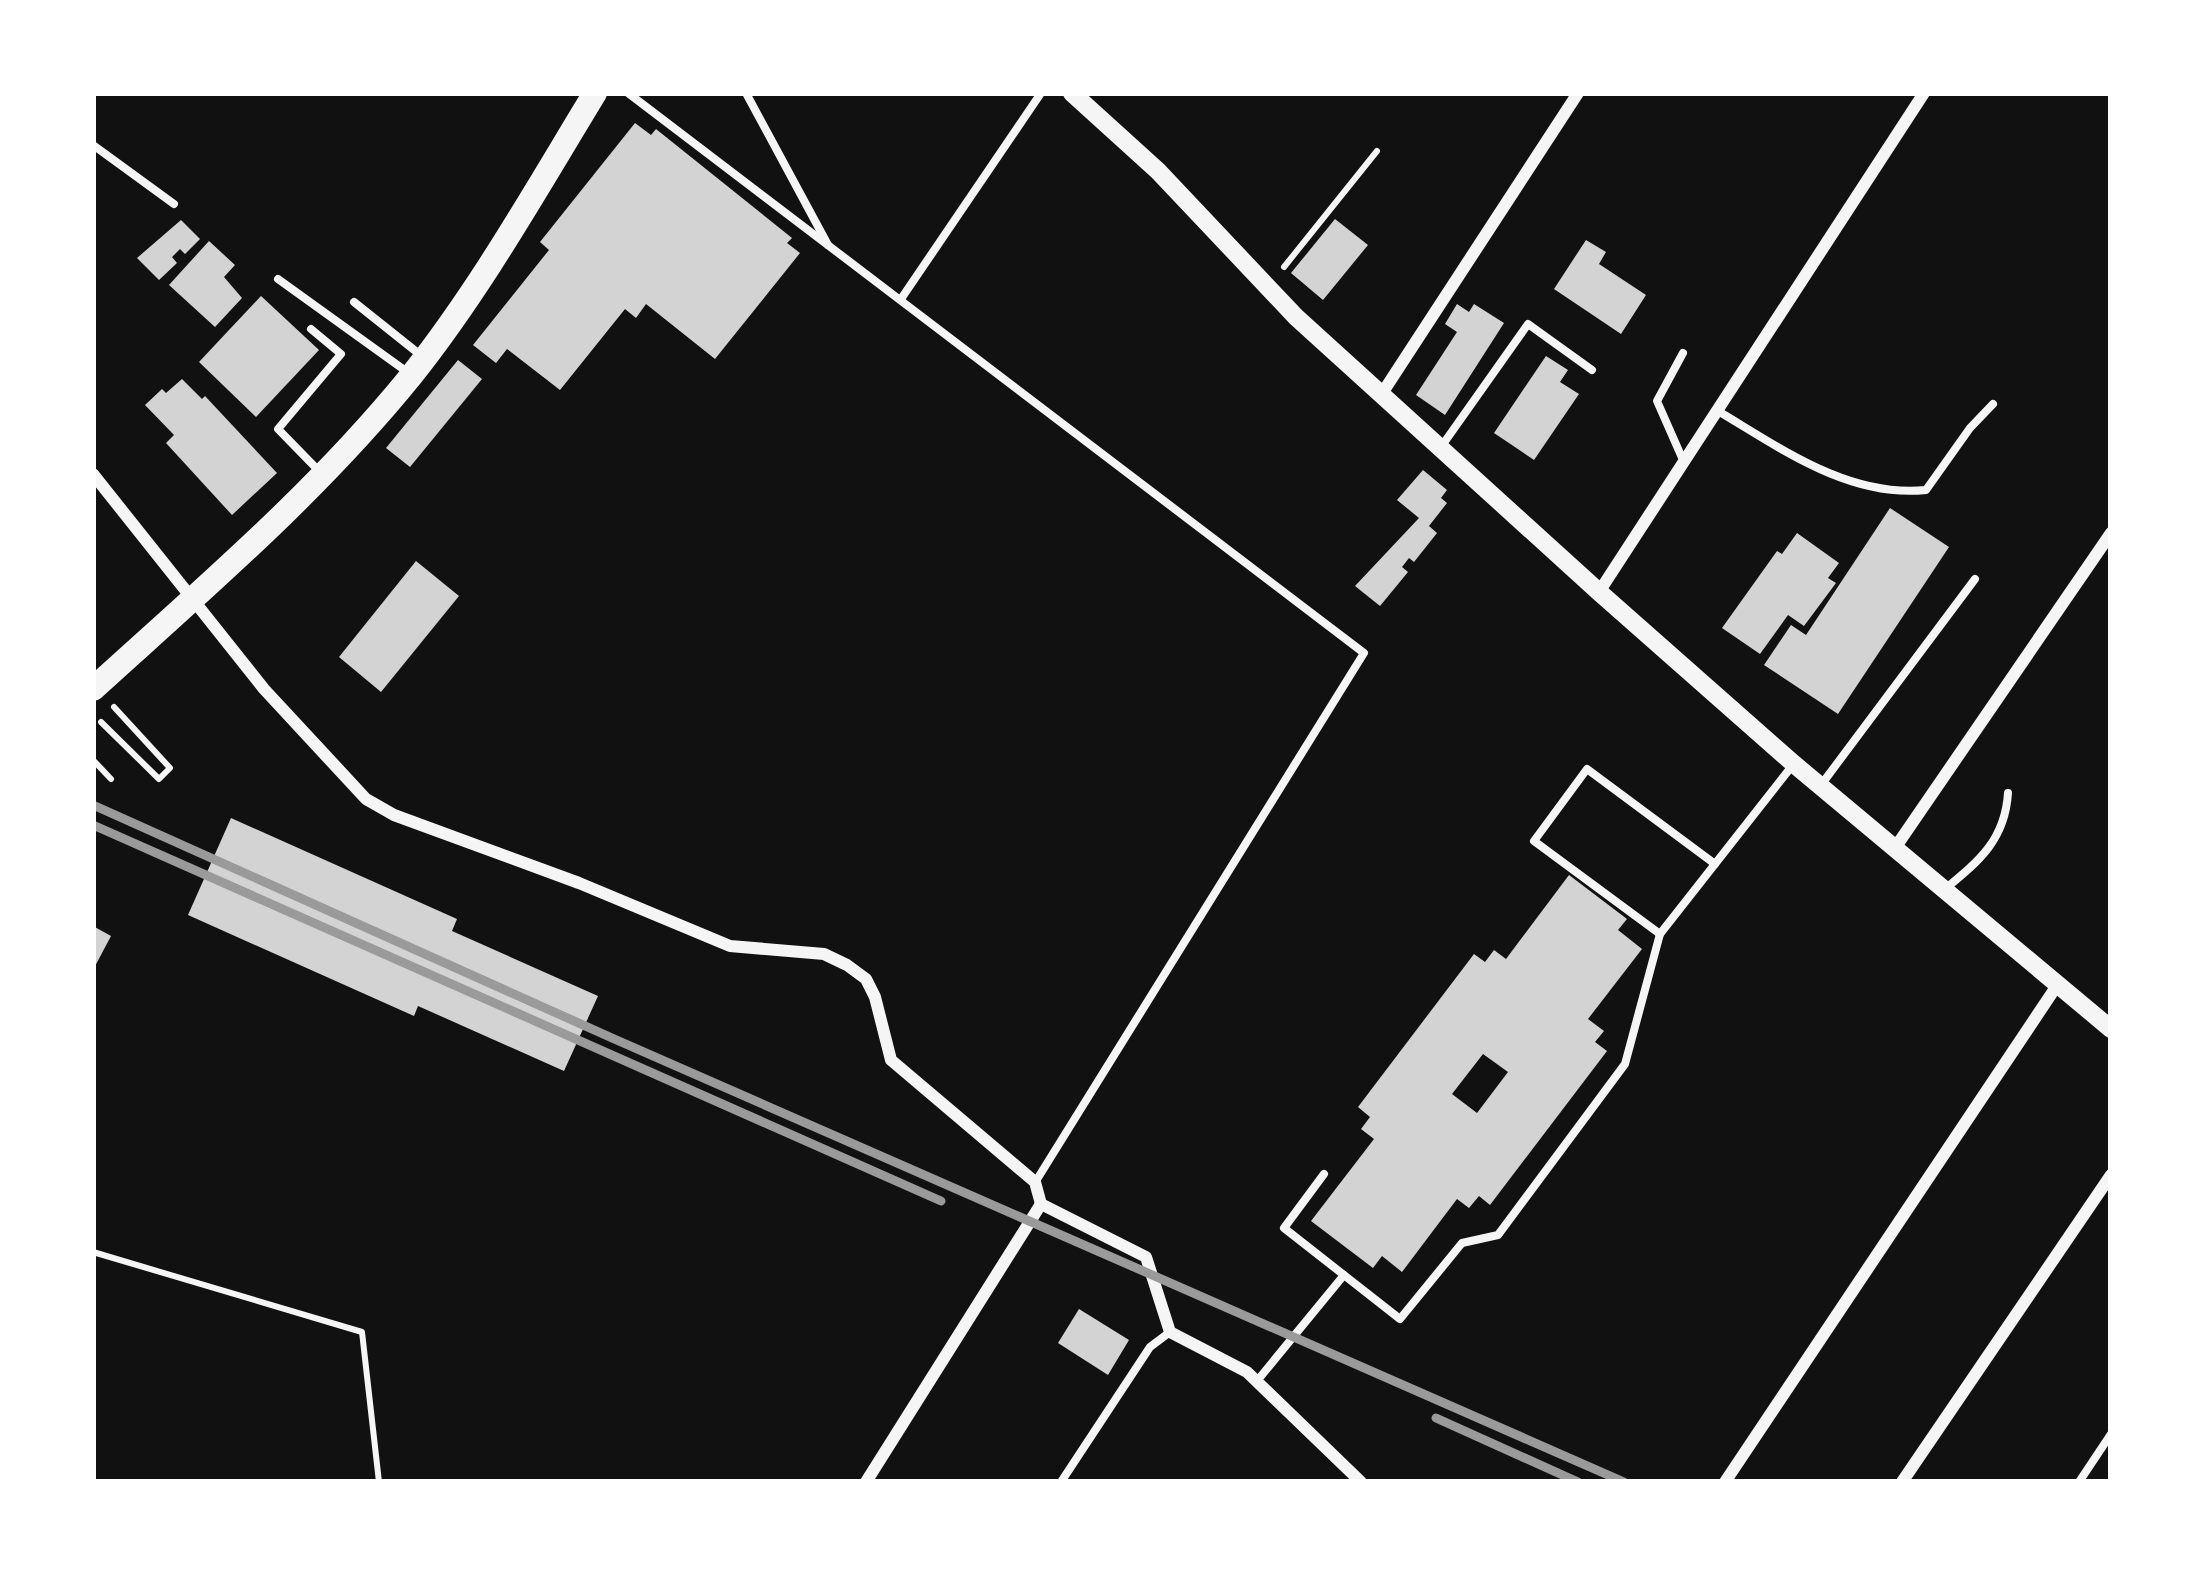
<svg xmlns="http://www.w3.org/2000/svg" width="2204" height="1575" font-family="Signika,sans-serif">
  <style>
    .building { fill: #d3d3d3; fill-rule: evenodd }
    .lines { fill: none; stroke-linecap: round; stroke-linejoin: round }
    .path { stroke: #f5f5f5; stroke-width: 6 }
    .service { stroke: #f5f5f5; stroke-width: 8 }
    .minor { stroke: #f5f5f5; stroke-width: 12 }
    .tertiary { stroke: #f5f5f5; stroke-width: 18 }
    .trunk { stroke: #f5f5f5; stroke-width: 24 }
    .rail { stroke: #9a9a9a; stroke-width: 9 }
  </style>
  <rect width="100%" height="100%" fill="#111"/>
  <g class="building">
    <path d="M 635,123 L 651,135 L 656,129 L 792,238 L 787,243 L 800,253 L 715,359 L 646,304 L 636,318 L 625,309 L 560,390 L 507,349 L 496,363 L 473,345 L 549,250 L 540,242 Z"/>
    <path d="M 1335,219 L 1368,245 L 1323,300 L 1291,273 Z"/>
    <path d="M 181,220 L 200,239 L 185,254 L 180,249 L 172,257 L 177,263 L 159,280 L 137,258 Z"/>
    <path d="M 1586,240 L 1606,252 L 1599,264 L 1646,295 L 1621,334 L 1554,289 Z"/>
    <path d="M 209,241 L 235,265 L 224,277 L 242,298 L 215,327 L 169,285 Z"/>
    <path d="M 261,296 L 319,350 L 256,417 L 199,362 Z"/>
    <path d="M 1457,304 L 1469,312 L 1474,304 L 1504,323 L 1445,415 L 1416,395 L 1457,332 L 1445,324 Z"/>
    <path d="M 1546,356 L 1568,370 L 1560,382 L 1579,394 L 1534,460 L 1494,433 Z"/>
    <path d="M 458,360 L 482,379 L 410,467 L 386,448 Z"/>
    <path d="M 182,379 L 202,399 L 205,396 L 277,473 L 232,515 L 166,443 L 174,435 L 145,405 L 162,389 L 166,393 Z"/>
    <path d="M 1423,470 L 1447,490 L 1441,498 L 1447,503 L 1429,526 L 1437,533 L 1414,562 L 1409,558 L 1402,567 L 1408,572 L 1380,606 L 1355,586 L 1419,518 L 1397,500 Z"/>
    <path d="M 1890,508 L 1949,547 L 1838,714 L 1764,665 L 1791,625 L 1806,635 Z"/>
    <path d="M 1797,533 L 1839,563 L 1828,578 L 1836,583 L 1804,626 L 1788,615 L 1760,654 L 1722,628 L 1777,551 L 1782,554 Z"/>
    <path d="M 416,561 L 459,596 L 381,692 L 339,657 Z"/>
    <path d="M 231,818 L 457,919 L 452,931 L 598,996 L 564,1071 L 418,1006 L 414,1016 L 188,915 Z"/>
    <path d="M 1569,875 L 1627,919 L 1618,930 L 1642,949 L 1588,1019 L 1604,1031 L 1595,1042 L 1607,1051 L 1490,1205 L 1479,1196 L 1469,1208 L 1457,1199 L 1402,1272 L 1382,1256 L 1373,1268 L 1311,1221 L 1374,1139 L 1361,1129 L 1370,1117 L 1358,1107 L 1474,954 L 1485,962 L 1494,950 L 1506,959 ZM 1483,1054 L 1508,1072 L 1477,1113 L 1452,1094 Z"/>
    <path d="M 93,926 L 111,936 L 93,970 Z"/>
    <path d="M 1079,1309 L 1129,1340 L 1108,1375 L 1058,1343 Z"/>
  </g>
  <g class="lines">
    <g class="path">
      <path d="M 1284,267 L 1377,151"/>
      <path d="M 101,722 L 159,779 L 170,768 L 114,707"/>
      <path d="M 93,760 L 111,779"/>
      <path d="M 93,1252 L 362,1332 L 379,1482"/>
    </g>
    <g class="service">
      <path d="M 628,93 L 1364,653 L 1036,1181"/>
      <path d="M 746,93 L 828,245"/>
      <path d="M 93,145 L 174,204"/>
      <path d="M 278,279 L 410,374"/>
      <path d="M 901,299 L 1041,93"/>
      <path d="M 354,302 L 423,357"/>
      <path d="M 311,329 L 341,354 L 278,429 L 319,471"/>
      <path d="M 1683,353 L 1657,401 L 1683,460"/>
      <path d="M 1718,411 C 1782,449 1849,498 1926,490 L 1970,428 L 1993,404"/>
      <path d="M 1441,447 L 1528,324 L 1592,370"/>
      <path d="M 1821,785 L 1975,579"/>
      <path d="M 1945,889 C 1979,861 2005,840 2008,793"/>
      <path d="M 1660,934 L 1534,841 L 1587,769 L 1715,864"/>
      <path d="M 1324,1174 L 1284,1228 L 1400,1319 L 1462,1243 L 1498,1235 L 1625,1064 L 1660,934 L 1792,766"/>
      <path d="M 1257,1381 L 1344,1275"/>
      <path d="M 1061,1482 L 1150,1347 L 1170,1332"/>
      <path d="M 2079,1482 L 2111,1434"/>
    </g>
    <g class="minor">
      <path d="M 1381,395 L 1578,93"/>
      <path d="M 93,474 L 264,689 L 366,799 L 394,815 L 579,883 L 730,946 L 824,954 L 847,965 L 866,979 L 875,997 L 891,1060 L 1035,1182 L 1041,1204 L 1146,1257 L 1170,1332 L 1247,1372 L 1361,1482"/>
      <path d="M 1599,592 L 1924,93"/>
      <path d="M 1895,848 L 2111,533"/>
      <path d="M 866,1482 L 1041,1204"/>
      <path d="M 1725,1482 L 2058,984"/>
      <path d="M 1902,1482 L 2111,1175"/>
    </g>
    <path class="tertiary" d="M 1072,93 L 1158,171 L 1296,317 L 1599,592 L 1794,764 L 2111,1029"/>
    <path class="trunk" d="M 93,689 C 203,589 317,492 411,376 C 481,288 537,188 595,93"/>
    <g class="rail">
      <path d="M 93,805 L 612,1038 L 1624,1482"/>
      <path d="M 93,825 L 941,1201"/>
      <path d="M 1436,1418 L 1578,1482"/>
    </g>
  </g>
  <rect width="2204" height="1575" fill="none" stroke="#ffffff" stroke-width="192"/>
</svg>
